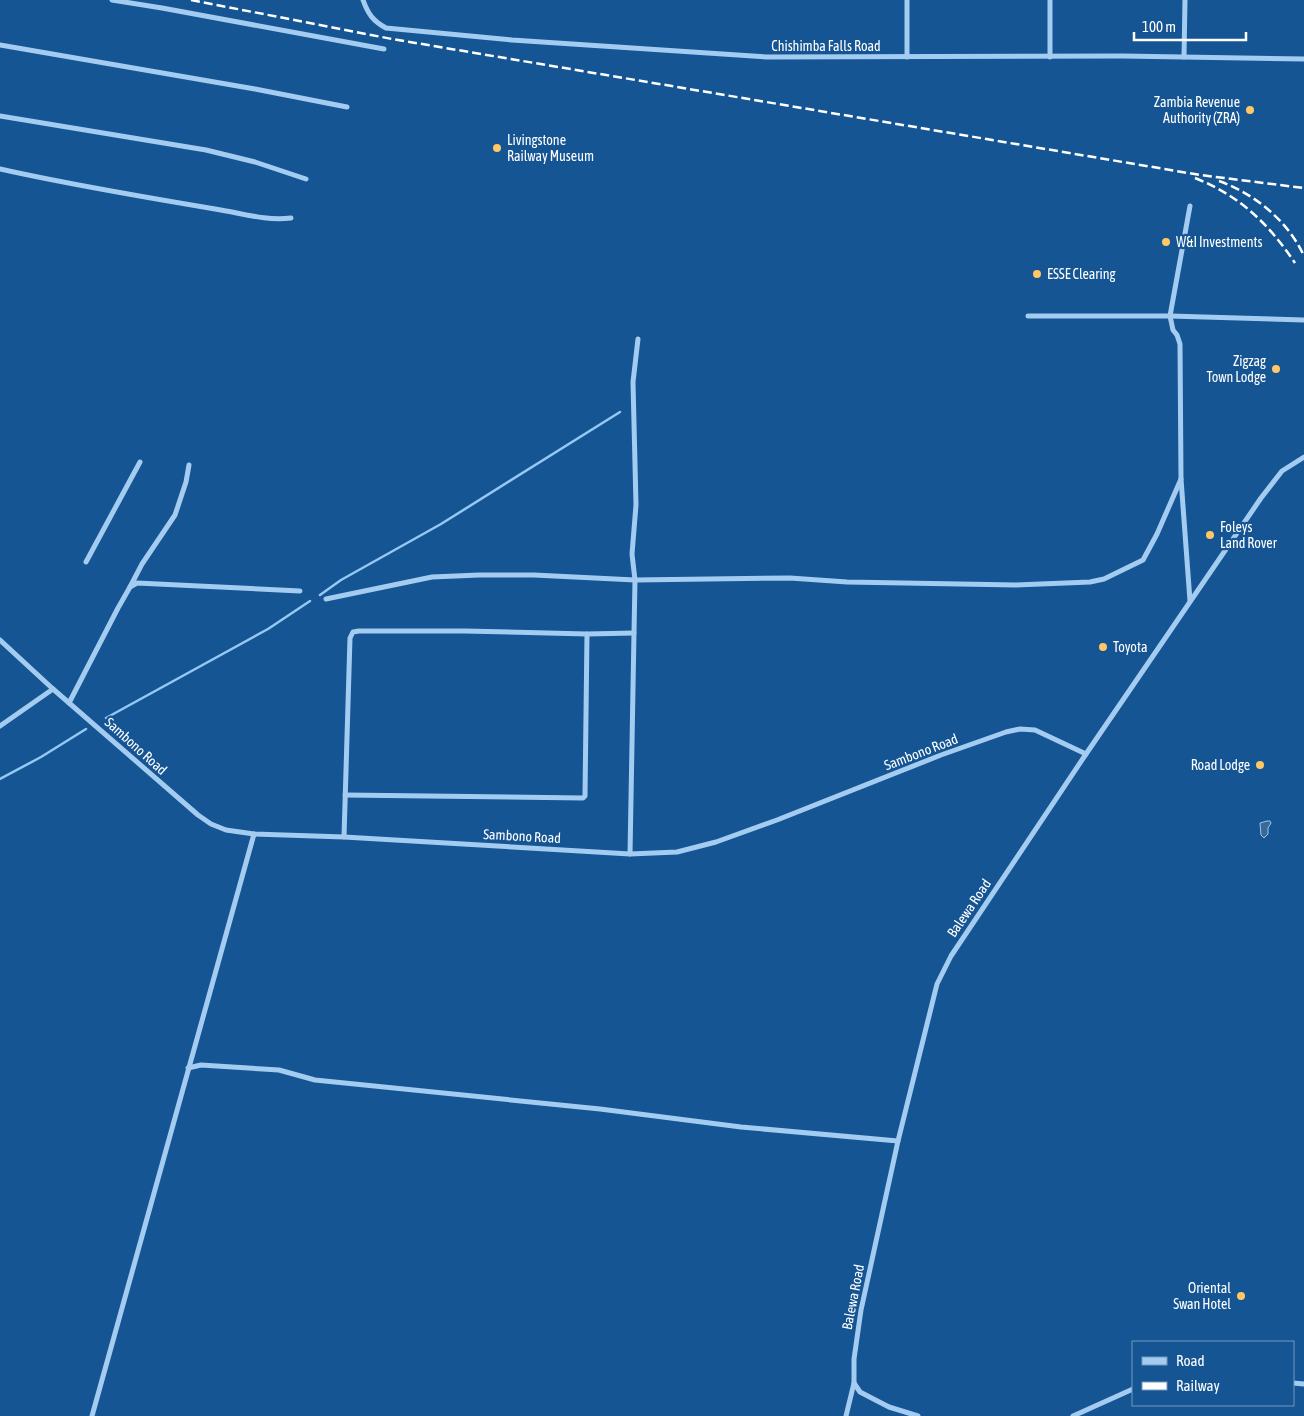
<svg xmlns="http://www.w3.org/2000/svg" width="1304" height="1416" font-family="'Asap Condensed',sans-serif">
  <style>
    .water { fill: #3b6996; stroke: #96c8f4 }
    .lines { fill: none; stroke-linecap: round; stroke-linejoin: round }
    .stream { stroke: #96c8f4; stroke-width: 2.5 }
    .minor { stroke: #a4ccf1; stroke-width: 5 }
    .rail { stroke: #fff; stroke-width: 2.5; stroke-dasharray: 9 4; stroke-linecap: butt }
    .poi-dot { fill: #ffc864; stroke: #155593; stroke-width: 2 }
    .labels { text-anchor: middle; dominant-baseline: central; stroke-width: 4.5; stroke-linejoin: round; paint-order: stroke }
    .street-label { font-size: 14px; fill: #fff; stroke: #155593 }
    .poi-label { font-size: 14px; fill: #fff; stroke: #155593; text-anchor: start }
  </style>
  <rect width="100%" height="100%" fill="#155593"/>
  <path class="water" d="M 1267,821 L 1270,821 L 1271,823 L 1268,828 L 1268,834 L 1264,838 L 1261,835 L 1260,823 Z"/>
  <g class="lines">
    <g class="stream">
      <path d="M 320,595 L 341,580 L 441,524 L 620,412"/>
      <path d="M 106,718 L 268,629 L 310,601"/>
      <path d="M 0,779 L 41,757 L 86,729"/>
    </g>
    <g class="minor">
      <path d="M 112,0 L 162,8 L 384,49"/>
      <path d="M 363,0 C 368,14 373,21 386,28 L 512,40 L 767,57 L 1123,56 L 1304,59"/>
      <path d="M 1050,0 L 1050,57"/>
      <path d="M 0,45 L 255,89 L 347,107"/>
      <path d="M 907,57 L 907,0"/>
      <path d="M 1184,57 L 1185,0"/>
      <path d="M 0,116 L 206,150 L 255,162 L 306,179"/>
      <path d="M 0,169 C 71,185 143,197 215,209 C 242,213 264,221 291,218"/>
      <path d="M 1190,206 L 1170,316 L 1173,330 L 1177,335 L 1180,344 L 1181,479 L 1190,601"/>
      <path d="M 1028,316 L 1170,316 L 1304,320"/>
      <path d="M 86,562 L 140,462"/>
      <path d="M 130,587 L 142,564 L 175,515 L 186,482 L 189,465"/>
      <path d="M 326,599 L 432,577 L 479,575 L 534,575 L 635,580 L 790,578 L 847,582 L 1016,585 L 1090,582 L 1104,579 L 1143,560 L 1157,534 L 1181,479"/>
      <path d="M 0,640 L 53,689 L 198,815 L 211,824 L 226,830 L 254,834 L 344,837 L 630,854 L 677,852 L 716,842 L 777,820 L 941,755 L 1006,732 L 1020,729 L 1035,730 L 1086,754"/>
      <path d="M 69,703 L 118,608 L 130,587 L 137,583 L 300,591"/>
      <path d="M 0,726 L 53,689"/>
      <path d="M 345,795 L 583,798 L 585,796 L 587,634"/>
      <path d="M 344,837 L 350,638 L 353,632 L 359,631 L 464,631 L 587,634 L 634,633"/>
      <path d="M 630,854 L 634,633 L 635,580 L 632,554 L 636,505 L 633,382 L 638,339"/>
      <path d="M 188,1068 L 201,1065 L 279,1070 L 315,1080 L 600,1109 L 741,1127 L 898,1141"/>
      <path d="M 1293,1383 L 1304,1384"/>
      <path d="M 92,1416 L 254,834"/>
      <path d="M 846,1416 L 854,1383"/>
      <path d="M 918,1416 L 889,1407 L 860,1392 L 854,1383 L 854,1359 L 861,1310 L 898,1141 L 937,984 L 951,956 L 1086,754 L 1261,498 L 1282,471 L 1304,457"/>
      <path d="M 1073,1416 L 1133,1389"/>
    </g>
    <g class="rail">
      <path d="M 191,0 L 392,39 L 1200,175 L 1304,188"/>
      <path d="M 1195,178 C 1240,196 1268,223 1295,263"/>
      <path d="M 1219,181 C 1255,194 1288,221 1304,256"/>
    </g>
  </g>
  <g class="poi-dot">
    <circle cx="1250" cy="110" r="5"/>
    <circle cx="497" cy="148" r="5"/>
    <circle cx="1166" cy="242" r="5"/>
    <circle cx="1037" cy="274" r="5"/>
    <circle cx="1276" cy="369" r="5"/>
    <circle cx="1210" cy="535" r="5"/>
    <circle cx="1103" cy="647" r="5"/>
    <circle cx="1260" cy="765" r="5"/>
    <circle cx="1241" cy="1296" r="5"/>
  </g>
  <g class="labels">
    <g class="street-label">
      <text x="826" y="46">Chishimba Falls Road</text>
      <text transform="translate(136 746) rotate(42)">Sambono Road</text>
      <text transform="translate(921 752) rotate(-21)">Sambono Road</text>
      <text transform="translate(522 836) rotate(3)">Sambono Road</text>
      <text transform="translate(969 908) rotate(-56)">Balewa Road</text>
      <text transform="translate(853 1297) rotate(-79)">Balewa Road</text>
    </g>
    <g class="poi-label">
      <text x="1240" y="102" text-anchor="end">Zambia Revenue<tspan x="1240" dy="16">Authority (ZRA)</tspan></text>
      <text x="507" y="140">Livingstone<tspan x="507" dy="16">Railway Museum</tspan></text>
      <text x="1176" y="242">W&amp;I Investments</text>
      <text x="1047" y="274">ESSE Clearing</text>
      <text x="1266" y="361" text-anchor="end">Zigzag<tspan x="1266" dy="16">Town Lodge</tspan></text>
      <text x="1220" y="527">Foleys<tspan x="1220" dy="16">Land Rover</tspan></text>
      <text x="1113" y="647">Toyota</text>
      <text x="1250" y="765" text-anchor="end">Road Lodge</text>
      <text x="1231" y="1288" text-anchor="end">Oriental<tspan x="1231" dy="16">Swan Hotel</tspan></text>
    </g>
  </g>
  <rect x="1132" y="1341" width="162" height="65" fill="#155593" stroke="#7399be"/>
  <rect x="1142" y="1357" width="25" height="8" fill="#a4ccf1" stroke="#7399be"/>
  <text x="1176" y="1366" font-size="15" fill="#ffffff">Road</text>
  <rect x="1142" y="1382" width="25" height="8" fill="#ffffff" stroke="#7399be"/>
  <text x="1176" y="1391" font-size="15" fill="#ffffff">Railway</text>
  <path d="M1134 32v8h112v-8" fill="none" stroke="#ffffff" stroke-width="2.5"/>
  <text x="1142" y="32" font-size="15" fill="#ffffff" stroke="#155593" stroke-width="4" paint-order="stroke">100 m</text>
</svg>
